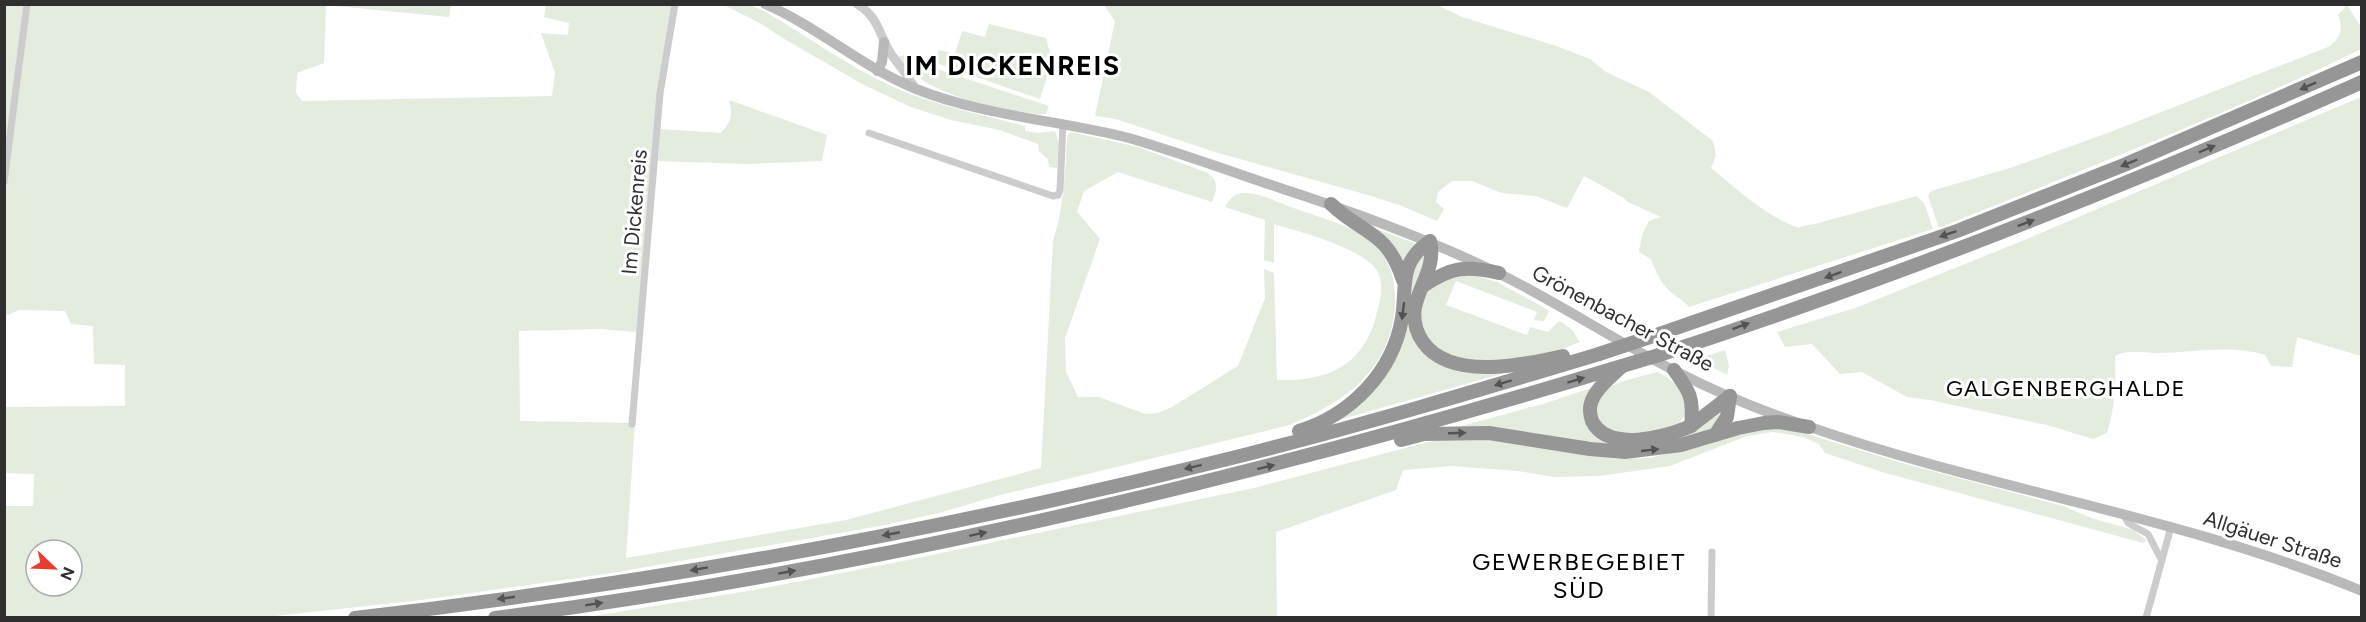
<svg xmlns="http://www.w3.org/2000/svg" width="2366" height="622" font-family="Figtree,sans-serif">
  <style>
    .green { fill: #e3ecdd; fill-rule: evenodd }
    .lines { fill: none; stroke-linecap: round; stroke-linejoin: round }
    .minor { stroke: #ccc; stroke-width: 7 }
    .tertiary { stroke: #ccc; stroke-width: 9 }
    .secondary { stroke: #b9b9b9; stroke-width: 10 }
    .motorway { stroke: #969696; stroke-width: 14 }
    .motorway-bridge { stroke: #969696; stroke-width: 14 }
    .oneway { fill: #535353 }
    .labels { text-anchor: middle; dominant-baseline: central; stroke-width: 6; stroke-linejoin: round; paint-order: stroke }
    .street-label { font-size: 21px; fill: #2f2f2f; stroke: #fff }
    .neighbourhood-label { font-size: 22px; letter-spacing: 1.5px; fill: #000; stroke: #fff }
    .quarter-label { font-size: 24px; letter-spacing: 1.5px; fill: #000; stroke: #fff }
    .district-label { font-size: 27px; font-weight: bold; letter-spacing: 1.5px; fill: #000; stroke: #fff }
  </style>
  <rect width="100%" height="100%" fill="#fff"/>
  <g class="green">
    <path d="M 29,4 L 451,5 L 449,17 L 326,5 L 324,63 L 297,73 L 296,93 L 302,101 L 552,96 L 555,73 L 541,33 L 568,35 L 569,23 L 544,17 L 546,5 L 673,5 L 638,332 L 600,329 L 519,331 L 520,421 L 635,423 L 626,558 L 846,520 L 1041,468 L 1053,241 C 1064,207 1065,174 1067,139 L 1068,134 L 1071,132 L 1138,147 L 1208,173 C 1219,182 1217,190 1212,202 L 1118,172 L 1084,191 L 1077,212 L 1100,239 L 1065,338 L 1066,372 L 1078,397 L 1099,397 L 1145,414 L 1158,413 L 1172,407 L 1238,366 L 1265,298 L 1264,269 L 1274,273 L 1277,380 C 1330,382 1367,364 1378,308 C 1381,298 1383,282 1378,272 C 1364,248 1300,232 1274,224 L 1274,263 L 1264,260 L 1265,220 L 1225,207 C 1230,198 1235,192 1246,193 C 1259,193 1273,200 1285,205 C 1309,214 1335,221 1358,232 C 1364,236 1371,241 1376,246 C 1391,262 1396,283 1395,305 C 1391,371 1343,404 1286,426 L 1000,495 L 939,513 L 885,525 L 612,573 L 421,600 L 257,618 L 5,617 L 5,506 L 33,506 L 34,474 L 5,473 L 5,407 L 125,406 L 125,365 L 94,364 L 93,326 L 71,324 L 65,311 L 19,310 L 5,316 L 5,196 ZM 36,550 L 72,550 L 72,586 L 36,586 Z"/>
    <path d="M 5,5 L 25,5 L 5,163 Z"/>
    <path d="M 724,5 L 749,5 L 762,10 C 805,34 844,64 889,85 C 932,105 979,114 1025,126 L 1025,131 L 1038,133 L 1055,131 L 1059,144 L 1057,168 L 1049,167 L 1048,159 L 1039,151 L 1038,144 L 1000,130 L 951,120 L 911,107 L 864,85 L 781,37 L 760,23 Z"/>
    <path d="M 1104,5 L 1437,5 L 1462,17 L 1553,45 L 1590,59 L 1606,72 L 1649,92 L 1713,141 L 1716,155 L 1711,168 C 1738,190 1765,216 1799,228 L 1802,226 L 1815,224 L 1917,196 L 1924,203 L 1933,229 L 1689,307 C 1681,298 1671,294 1665,286 C 1658,278 1655,268 1651,259 L 1639,252 L 1642,235 L 1649,221 L 1661,217 L 1628,202 L 1624,198 L 1584,176 L 1567,208 L 1536,196 L 1502,193 L 1472,181 L 1452,181 L 1438,192 L 1436,202 L 1444,209 L 1437,221 L 1402,206 L 1368,195 L 1215,152 L 1116,119 L 1095,116 L 1115,21 Z"/>
    <path d="M 2347,5 L 2361,27 L 2361,49 C 2224,116 2081,170 1939,228 L 1928,196 L 1931,191 L 2010,168 L 2105,134 L 2328,47 C 2340,40 2344,28 2338,15 Z"/>
    <path d="M 989,24 L 1046,38 L 1052,60 L 1040,99 L 933,62 L 939,50 L 955,54 L 962,31 L 985,37 Z"/>
    <path d="M 912,55 L 934,68 L 1049,106 L 1046,114 C 1034,115 1020,111 1009,109 C 970,102 922,91 898,56 Z"/>
    <path d="M 2361,97 L 2361,356 L 2297,337 L 2292,367 L 2271,366 L 2265,355 C 2230,344 2193,353 2157,353 C 2142,353 2129,349 2115,356 C 2116,383 2115,407 2107,433 L 2093,439 L 2047,425 L 1930,400 L 1907,397 L 1862,372 L 1840,374 L 1812,344 L 1785,347 L 1777,332 L 1858,307 L 2022,241 Z"/>
    <path d="M 729,100 L 827,135 L 822,161 L 746,164 L 658,161 L 660,129 L 721,133 C 731,122 733,115 729,100 Z"/>
    <path d="M 1377,229 L 1417,244 L 1404,266 L 1392,245 Z"/>
    <path d="M 1426,251 L 1416,343 C 1438,372 1470,374 1504,371 L 1504,373 L 1342,419 L 1342,417 L 1372,392 L 1417,261 Z"/>
    <path d="M 1467,273 L 1497,282 L 1543,307 L 1549,311 L 1544,321 L 1534,320 L 1537,312 L 1456,281 L 1446,305 L 1527,335 L 1530,327 L 1548,332 L 1558,322 L 1562,322 L 1573,331 L 1580,342 C 1569,346 1557,351 1546,354 C 1528,359 1475,365 1459,359 C 1451,357 1435,350 1431,344 C 1416,323 1416,288 1445,278 C 1452,275 1460,275 1467,273 Z"/>
    <path d="M 1725,350 L 1729,366 L 1727,375 L 1697,359 Z"/>
    <path d="M 1658,372 C 1666,377 1675,382 1681,389 C 1692,403 1687,424 1668,429 C 1660,432 1650,432 1641,433 C 1630,434 1615,435 1605,429 C 1598,425 1595,417 1595,409 C 1595,382 1639,378 1658,372 Z"/>
    <path d="M 1594,387 C 1585,400 1580,415 1590,430 C 1607,453 1666,445 1688,433 C 1702,426 1711,411 1725,405 C 1718,446 1647,448 1614,447 C 1581,445 1550,436 1518,431 C 1497,428 1475,427 1454,428 L 1543,404 Z"/>
    <path d="M 1766,427 L 1794,430 L 1902,463 L 2063,506 L 2091,518 L 2134,530 L 2147,541 L 2143,543 L 1882,472 L 1825,453 L 1819,444 L 1803,437 L 1773,432 L 1747,436 L 1670,466 L 1599,476 L 1554,477 L 1518,471 L 1451,466 L 1403,470 L 1396,490 L 1276,532 L 1277,617 L 580,618 L 754,590 L 908,560 L 1254,488 L 1428,442 L 1465,437 L 1498,439 L 1589,455 L 1618,459 L 1649,458 L 1704,446 L 1740,433 Z"/>
  </g>
  <g class="lines">
    <g class="minor">
      <path d="M 869,133 L 1053,196 L 1058,195 L 1060,190 L 1063,124"/>
      <path d="M 4,182 L 27,4"/>
      <path d="M 632,424 L 660,93 L 675,4"/>
      <path d="M 2124,515 L 2128,523 L 2148,534 L 2161,559"/>
      <path d="M 1711,618 L 1712,552"/>
      <path d="M 2146,618 L 2171,527"/>
    </g>
    <path class="tertiary" d="M 857,4 C 879,17 879,35 891,54 C 899,65 908,76 915,88"/>
    <g class="secondary">
      <path d="M 765,4 C 818,27 862,67 916,89 C 984,116 1058,120 1129,138 C 1180,153 1230,171 1280,188 C 1354,212 1426,238 1496,272 C 1557,302 1614,340 1675,371 C 1718,393 1764,412 1810,427 C 1991,490 2184,517 2362,591"/>
      <path d="M 877,71 L 882,62 L 884,42"/>
    </g>
    <g class="motorway">
      <path d="M 1331,204 C 1363,235 1387,230 1403,280"/>
      <path d="M 1423,286 C 1451,267 1466,265 1499,273"/>
      <path d="M 1656,335 L 1957,231 L 2124,165 L 2362,62"/>
      <path d="M 1659,355 C 1898,277 2132,184 2362,82"/>
      <path d="M 1621,367 C 1611,377 1595,389 1591,403 C 1589,409 1590,415 1592,421 C 1608,453 1666,437 1691,426 C 1694,398 1690,392 1674,370"/>
      <path d="M 1691,426 L 1730,396"/>
      <path d="M 1299,431 C 1351,415 1393,372 1402,318 C 1407,286 1398,263 1430,241 C 1436,266 1420,284 1415,307 C 1413,320 1416,332 1423,342 C 1450,381 1524,365 1563,356"/>
      <path d="M 1715,435 L 1727,417 L 1730,396"/>
      <path d="M 1401,440 L 1424,434 L 1489,433 L 1590,449 L 1625,452 L 1681,445 L 1738,428 L 1764,423 L 1778,422 L 1809,427"/>
      <path d="M 355,618 C 656,583 955,528 1248,454 C 1366,424 1483,389 1599,354"/>
      <path d="M 495,618 C 878,568 1253,478 1622,366"/>
    </g>
    <g class="motorway-bridge">
      <path d="M 1599,354 L 1656,335"/>
      <path d="M 1622,366 L 1659,355"/>
    </g>
  </g>
  <defs><path id="oneway-solid" d="M-6-.8H1V-3.2L6.5 0L1 3.2V.8H-6Z" transform="scale(1.5)"/></defs>
  <g class="oneway">
    <use href="#oneway-solid" transform="translate(2308 86) rotate(156)"/>
    <use href="#oneway-solid" transform="translate(2207 149) rotate(-23)"/>
    <use href="#oneway-solid" transform="translate(2129 163) rotate(157)"/>
    <use href="#oneway-solid" transform="translate(2026 223) rotate(-21)"/>
    <use href="#oneway-solid" transform="translate(1948 234) rotate(161)"/>
    <use href="#oneway-solid" transform="translate(1833 275) rotate(160)"/>
    <use href="#oneway-solid" transform="translate(1403 311) rotate(97)"/>
    <use href="#oneway-solid" transform="translate(1741 326) rotate(-20)"/>
    <use href="#oneway-solid" transform="translate(1576 380) rotate(-17)"/>
    <use href="#oneway-solid" transform="translate(1503 383) rotate(163)"/>
    <use href="#oneway-solid" transform="translate(1457 433) rotate(-2)"/>
    <use href="#oneway-solid" transform="translate(1650 450) rotate(-6)"/>
    <use href="#oneway-solid" transform="translate(1193 467) rotate(166)"/>
    <use href="#oneway-solid" transform="translate(1266 467) rotate(-14)"/>
    <use href="#oneway-solid" transform="translate(891 534) rotate(169)"/>
    <use href="#oneway-solid" transform="translate(978 534) rotate(-12)"/>
    <use href="#oneway-solid" transform="translate(699 569) rotate(170)"/>
    <use href="#oneway-solid" transform="translate(787 572) rotate(-10)"/>
    <use href="#oneway-solid" transform="translate(506 598) rotate(172)"/>
    <use href="#oneway-solid" transform="translate(594 604) rotate(-9)"/>
  </g>
  <g class="labels">
    <g class="street-label">
      <text transform="translate(634 212) rotate(-85)">Im Dickenreis</text>
      <text transform="translate(1623 318) rotate(28)">Grönenbacher Straße</text>
      <text transform="translate(2273 539) rotate(18)">Allgäuer Straße</text>
    </g>
    <g class="neighbourhood-label">
      <text x="2066" y="388">GALGENBERGHALDE</text>
    </g>
    <g class="quarter-label">
      <text x="1579" y="561">GEWERBEGEBIET<tspan x="1579" dy="28">SÜD</tspan></text>
    </g>
    <g class="district-label">
      <text x="1013" y="65">IM DICKENREIS</text>
    </g>
  </g>
  <rect width="2366" height="622" fill="none" stroke="#2f2f2f" stroke-width="12"/>
  <g transform="translate(54 568) rotate(113)"><circle r="28" fill="#ffffff" stroke="#acacac" stroke-width="1.5"/>
  <path d="M0-4.5L10 22L0 15L-10 22Z" fill="#e73c31"/>
  <text y="-9" font-size="16" font-weight="bold" text-anchor="middle" fill="#2f2f2f">N</text>
  </g>
</svg>
